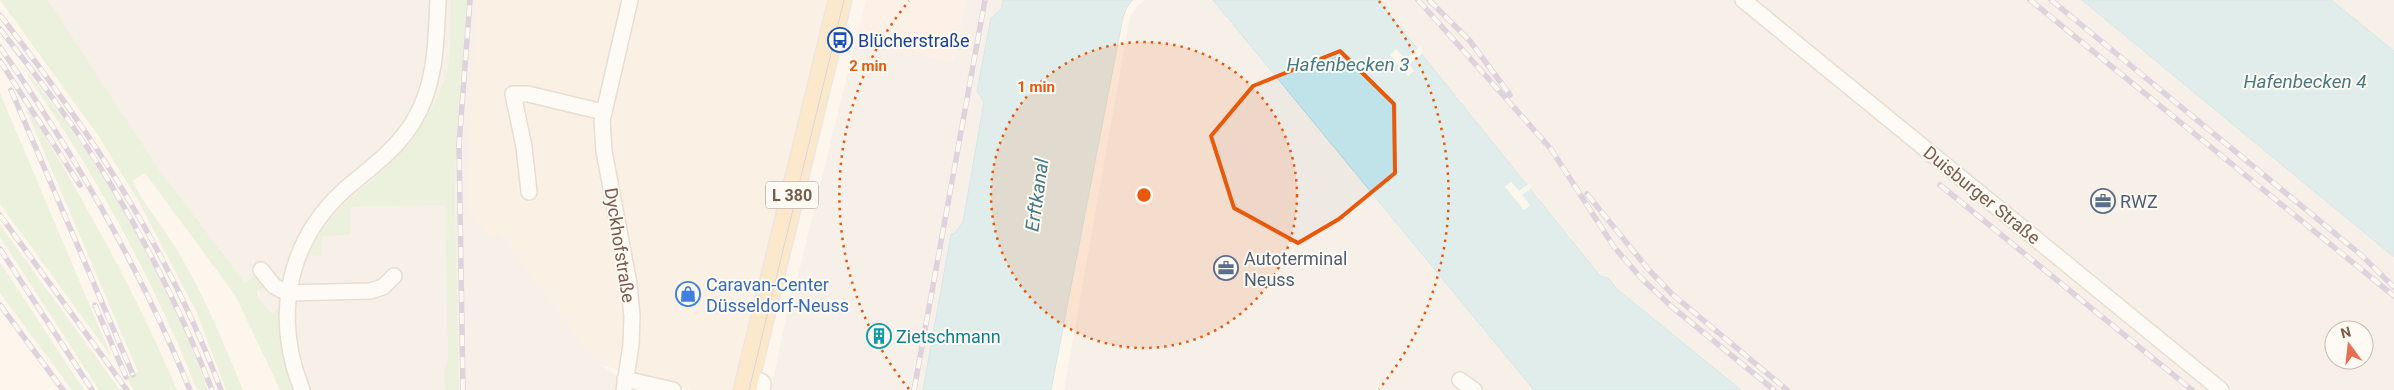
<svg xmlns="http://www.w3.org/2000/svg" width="2394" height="390" font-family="Roboto,sans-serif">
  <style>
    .residential { fill: #f5e8da }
    .commercial { fill: #fde8e0 }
    .industrial { fill: #efe9e4; fill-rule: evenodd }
    .green { fill: #d8ecc9 }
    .water { fill: #bfe3e8; stroke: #a5d3da }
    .pier { fill: #fdf6ec }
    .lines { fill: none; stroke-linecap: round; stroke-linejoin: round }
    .minor-casing { stroke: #d1beb0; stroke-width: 18 }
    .secondary-casing { stroke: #d6c0b0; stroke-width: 24 }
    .primary-casing { stroke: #dad1cd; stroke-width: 25 }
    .minor { stroke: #fff; stroke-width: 15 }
    .secondary { stroke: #fff; stroke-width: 21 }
    .primary { stroke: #fbd9a5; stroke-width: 22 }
    .tram { stroke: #b9a8c9; stroke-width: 1 }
    .rail-casing { stroke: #b9a8c9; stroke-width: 5.5 }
    .rail { stroke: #fffaf3; stroke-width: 4; stroke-dasharray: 11; stroke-linecap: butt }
    .marked { fill: none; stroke: #e8590c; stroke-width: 4; stroke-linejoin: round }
    .ring { fill: none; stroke: #e8590c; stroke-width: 2.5; stroke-dasharray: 2.5 5 }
    .labels { text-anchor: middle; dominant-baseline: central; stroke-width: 4; stroke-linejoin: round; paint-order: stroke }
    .shield { fill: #fffaf3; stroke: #a28b7f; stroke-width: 1 }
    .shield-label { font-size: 16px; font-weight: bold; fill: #7a5c4d }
    .transit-label { font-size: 18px; fill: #164399; stroke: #fffaf3; text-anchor: start }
    .street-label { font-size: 18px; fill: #7a5c4d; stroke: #fffaf3 }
    .service-label { font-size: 18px; fill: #4e5e75; stroke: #fffaf3; text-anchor: start }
    .shop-label { font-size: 18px; fill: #366cbe; stroke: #fffaf3; text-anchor: start }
    .culture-label { font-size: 18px; fill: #0d838f; stroke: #fffaf3; text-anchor: start }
    .water-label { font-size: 19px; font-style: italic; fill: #437c86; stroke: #fffaf3 }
    .centre { fill: #e8590c; stroke: #fffaf3; stroke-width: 2.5 }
    .ring-label { font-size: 15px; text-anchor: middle; font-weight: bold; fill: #e8590c; stroke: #fffaf3; stroke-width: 4; stroke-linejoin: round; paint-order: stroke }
  </style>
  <rect width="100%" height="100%" fill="#fdf6ec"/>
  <path class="residential" d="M 477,0 L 834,0 L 736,390 L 691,390 L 601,365 L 589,354 L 498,233 L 490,238 L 467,208 Z"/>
  <path class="commercial" d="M 866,0 L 966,0 L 954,62 L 855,43 Z"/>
  <g class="industrial">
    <path d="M 48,0 L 477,0 L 467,208 L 490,238 L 498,232 L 589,354 L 601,365 L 638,390 L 310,390 L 303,373 L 293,328 L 279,323 L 280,310 L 278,307 L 272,315 L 260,300 L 256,274 L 245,283 L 159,169 Z"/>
    <path d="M 966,0 L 1003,0 L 977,91 L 984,102 L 963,222 L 955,233 L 950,234 L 923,390 L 771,390 L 792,288 L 795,288 L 855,43 L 954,62 Z"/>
    <path d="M 1146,0 L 1213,0 L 1534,390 L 1064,390 L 1130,16 L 1138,5 Z"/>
    <path d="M 1378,0 L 2082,0 L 2394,257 L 2394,390 L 1741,390 L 1618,290 L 1608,278 L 1600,276 ZM 2334,330 L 2364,330 L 2364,360 L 2334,360 Z"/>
    <path d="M 2331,0 L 2394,0 L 2394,51 Z"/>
  </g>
  <g class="green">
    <path d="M 0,0 L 48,0 L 159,169 L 245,283 L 256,274 L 266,288 L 257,291 L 260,300 L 272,314 L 278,307 L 280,309 L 282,346 L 295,390 L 280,390 L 235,295 L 145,173 L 132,181 C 144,204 160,223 174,245 C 202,290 223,341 243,390 L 226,390 L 197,313 L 140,204 L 99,137 Z"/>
    <path d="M 451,0 L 467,0 L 456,144 L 455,199 L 459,390 L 445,390 L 444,373 L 448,357 L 445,205 L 350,207 L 350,235 L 322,236 L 322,256 L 309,254 C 326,215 352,197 383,170 C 409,147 443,99 448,65 C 451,44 451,21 451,0 Z"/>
    <path d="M 29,74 C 105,167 166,277 208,390 L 197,390 C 153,279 95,173 27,75 Z"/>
    <path d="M 0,93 L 112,358 L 0,204 Z"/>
    <path d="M 29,110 C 85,202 135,291 177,390 L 134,390 L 126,377 L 138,372 L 27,112 Z"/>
    <path d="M 0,225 L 120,390 L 99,390 L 0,237 Z"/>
    <path d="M 0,262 L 84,390 L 72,390 L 0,293 Z"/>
  </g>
  <g class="water">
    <path d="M 1003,0 L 1133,0 L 1127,7 L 1123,17 L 1051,390 L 923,390 L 951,234 L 955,233 L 963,222 L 984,102 L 977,91 L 991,18 L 1001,9 Z"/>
    <path d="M 1213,0 L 1378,0 L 1600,276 L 1608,278 L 1618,290 L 1741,390 L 1534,390 Z"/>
    <path d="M 2082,0 L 2331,0 L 2394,51 L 2394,257 Z"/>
  </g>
  <g class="pier">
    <path d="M 1420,47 L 1424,52 L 1409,64 L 1414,71 L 1408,76 L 1390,55 L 1396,49 L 1405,59 Z"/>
    <path d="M 1511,182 L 1519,191 L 1529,184 L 1532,188 L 1522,195 L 1530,205 L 1524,210 L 1505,187 Z"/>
  </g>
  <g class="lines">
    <defs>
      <g id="minor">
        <path d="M 1743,0 L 2221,390"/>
        <path d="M 529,192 L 524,147 L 513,94 L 528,94 L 603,112"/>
        <path d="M 261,270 L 274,286 L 287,293 L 370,291 L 383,287 L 394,276"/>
        <path d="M 625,379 L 673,390"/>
        <path d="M 1460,380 L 1474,390"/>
        <path d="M 302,390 C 274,320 285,246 342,192 C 368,169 392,154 412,124 C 436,86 436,44 438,0"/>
        <path d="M 624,390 L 631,345 L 632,316 L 629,284 L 604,151 L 602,121 L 630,0"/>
      </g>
      <path id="secondary" d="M 759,390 L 760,384"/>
      <path id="primary" d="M 745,390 L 840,0"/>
    </defs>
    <use href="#minor" class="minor-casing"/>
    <use href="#secondary" class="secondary-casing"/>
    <use href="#primary" class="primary-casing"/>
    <use href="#minor" class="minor"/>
    <use href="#secondary" class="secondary"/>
    <use href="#primary" class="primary"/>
    <path class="tram" d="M 749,390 L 844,0"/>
    <defs>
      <g id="rail">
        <path d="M 1418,0 L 1551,149 L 1614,247 L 1642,279 L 1672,307 L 1774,390"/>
        <path d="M 1429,0 L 1470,41 L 1510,95"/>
        <path d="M 2030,0 L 2394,296"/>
        <path d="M 2051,0 L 2360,254 L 2394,287"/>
        <path d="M 0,15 C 92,134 168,248 221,390"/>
        <path d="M 0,29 C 39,79 77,129 110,183 C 150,249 184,318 212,390"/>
        <path d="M 0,47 C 75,155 140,268 190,390"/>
        <path d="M 0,61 L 80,185"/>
        <path d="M 11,90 L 133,375"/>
        <path d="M 1940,185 L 2192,390"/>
        <path d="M 1587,194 L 1648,269 L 1672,294 L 1787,390"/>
        <path d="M 0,215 L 127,390"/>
        <path d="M 0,249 L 92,390"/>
        <path d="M 0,305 L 63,390"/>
        <path d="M 95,305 L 126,377"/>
        <path d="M 463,390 L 459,145 L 470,0"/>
        <path d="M 914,390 L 985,0"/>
      </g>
    </defs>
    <use href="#rail" class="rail-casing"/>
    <use href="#rail" class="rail"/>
  </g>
  <path d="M0 0H2394V390H0ZM 1340,51 L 1394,104 L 1395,173 L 1339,219 L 1298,243 L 1234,208 L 1211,136 L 1253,86 Z" fill="#fdf6ec" fill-opacity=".55" fill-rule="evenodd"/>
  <path class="marked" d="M 1340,51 L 1394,104 L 1395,173 L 1339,219 L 1298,243 L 1234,208 L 1211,136 L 1253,86 Z"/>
  <circle cx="1144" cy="195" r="153" fill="#e8590c" fill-opacity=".12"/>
  <g class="ring">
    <circle cx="1144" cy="195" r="153"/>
    <path d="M909 389A305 305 0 0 1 909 1M1379 1A305 305 0 0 1 1379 389"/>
  </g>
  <defs>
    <symbol id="bus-ring" viewBox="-11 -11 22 22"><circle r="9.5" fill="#fffaf3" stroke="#1a4fb4" stroke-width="1.5"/><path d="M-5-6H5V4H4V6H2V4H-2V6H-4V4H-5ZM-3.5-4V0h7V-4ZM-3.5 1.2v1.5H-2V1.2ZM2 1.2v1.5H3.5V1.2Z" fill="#1a4fb4"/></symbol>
    <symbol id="office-ring" viewBox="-11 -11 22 22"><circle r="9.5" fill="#fffaf3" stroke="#5c6f8a" stroke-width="1.5"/><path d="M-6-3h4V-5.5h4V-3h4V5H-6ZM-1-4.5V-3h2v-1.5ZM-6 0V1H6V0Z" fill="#5c6f8a"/></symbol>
    <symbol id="shop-ring" viewBox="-11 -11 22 22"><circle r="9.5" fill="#fffaf3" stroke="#3f7fe0" stroke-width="1.5"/><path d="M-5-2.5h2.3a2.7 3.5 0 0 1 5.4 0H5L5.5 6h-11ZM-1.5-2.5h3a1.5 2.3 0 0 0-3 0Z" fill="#3f7fe0"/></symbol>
    <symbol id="building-ring" viewBox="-11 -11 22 22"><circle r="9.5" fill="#fffaf3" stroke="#0f9aa8" stroke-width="1.5"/><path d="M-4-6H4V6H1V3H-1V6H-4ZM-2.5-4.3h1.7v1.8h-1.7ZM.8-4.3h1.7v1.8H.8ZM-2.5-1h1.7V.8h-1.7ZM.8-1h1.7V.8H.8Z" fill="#0f9aa8"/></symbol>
  </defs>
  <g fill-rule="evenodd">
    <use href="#bus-ring" x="826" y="26" width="28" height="28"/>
    <use href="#office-ring" x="2089" y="187" width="28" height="28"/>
    <use href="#office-ring" x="1212" y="254" width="28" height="28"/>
    <use href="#shop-ring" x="674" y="280" width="28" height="28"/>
    <use href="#building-ring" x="865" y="322" width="28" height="28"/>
  </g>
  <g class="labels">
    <rect class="shield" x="766" y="181.5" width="52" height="27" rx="4"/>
    <g class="shield-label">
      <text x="792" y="195">L 380</text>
    </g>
    <g class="transit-label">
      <text x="858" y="40">Blücherstraße</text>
    </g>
    <g class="street-label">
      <text transform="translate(1982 195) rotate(39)">Duisburger Straße</text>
      <text transform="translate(620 245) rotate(81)">Dyckhofstraße</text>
    </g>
    <g class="service-label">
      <text x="2120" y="201">RWZ</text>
      <text x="1244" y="258">Autoterminal<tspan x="1244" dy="21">Neuss</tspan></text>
    </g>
    <g class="shop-label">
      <text x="706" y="284">Caravan-Center<tspan x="706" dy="21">Düsseldorf-Neuss</tspan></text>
    </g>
    <g class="culture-label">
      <text x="896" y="336">Zietschmann</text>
    </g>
    <g class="water-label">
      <text x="1348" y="64">Hafenbecken 3</text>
      <text x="2305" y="81">Hafenbecken 4</text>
      <text transform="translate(1037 195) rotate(-82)">Erftkanal</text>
    </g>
  </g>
  <circle cx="1144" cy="195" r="8" class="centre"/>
  <g class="ring-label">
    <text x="868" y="71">2 min</text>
    <text x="1036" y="92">1 min</text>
  </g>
  <g transform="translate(2349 345) rotate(345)"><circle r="24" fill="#fffaf3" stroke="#cabbb1"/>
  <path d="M0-4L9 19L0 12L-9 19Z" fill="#e76f51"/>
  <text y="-8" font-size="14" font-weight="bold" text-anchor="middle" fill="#7a5c4d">N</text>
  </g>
</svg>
